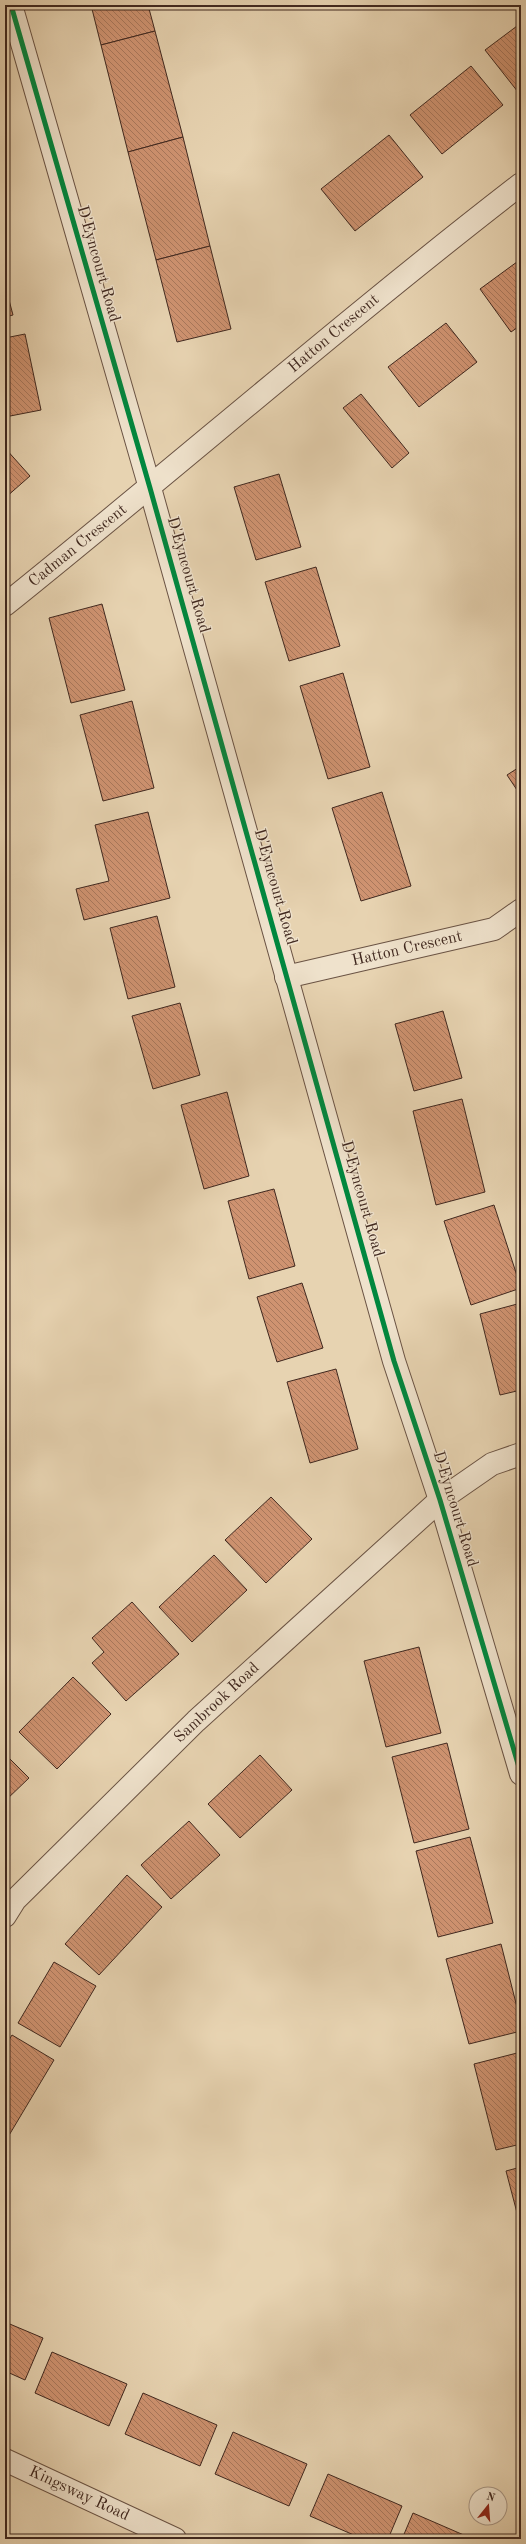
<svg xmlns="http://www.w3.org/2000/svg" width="526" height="2544" font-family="'Old Standard TT',serif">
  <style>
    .building { fill: url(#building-back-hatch); stroke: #40281f }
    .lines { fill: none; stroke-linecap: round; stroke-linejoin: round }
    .minor-casing { stroke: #6a5344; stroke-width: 24 }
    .minor { stroke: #efe2cc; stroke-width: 22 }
    .cycleway-casing { stroke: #efe2cc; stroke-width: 8 }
    .cycleway { stroke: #00873e; stroke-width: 5 }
    .labels { text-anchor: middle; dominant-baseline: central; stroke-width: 3; stroke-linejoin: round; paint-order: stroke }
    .street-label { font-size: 16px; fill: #40281f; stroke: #efe2cc }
  </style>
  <defs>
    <pattern id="building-back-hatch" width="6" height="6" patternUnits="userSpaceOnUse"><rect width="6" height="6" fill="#cf9371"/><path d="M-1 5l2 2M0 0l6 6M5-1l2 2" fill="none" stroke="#a9785c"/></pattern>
  </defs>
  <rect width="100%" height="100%" fill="#e7d3b1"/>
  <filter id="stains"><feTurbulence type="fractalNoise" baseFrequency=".005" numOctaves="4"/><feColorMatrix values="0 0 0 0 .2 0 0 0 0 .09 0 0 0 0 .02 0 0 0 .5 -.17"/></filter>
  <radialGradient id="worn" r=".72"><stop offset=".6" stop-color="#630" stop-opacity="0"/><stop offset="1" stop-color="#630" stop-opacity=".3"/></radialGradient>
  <g class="building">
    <path d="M 91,5 L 148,5 L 155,31 L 101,45 Z"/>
    <path d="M 521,23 L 521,90 L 518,92 L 485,50 Z"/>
    <path d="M 155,31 L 183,137 L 128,152 L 101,45 Z"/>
    <path d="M 471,66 L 503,105 L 442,154 L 410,115 Z"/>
    <path d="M 389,135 L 423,177 L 355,231 L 321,189 Z"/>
    <path d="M 183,137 L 210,246 L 156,260 L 128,152 Z"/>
    <path d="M 210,246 L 231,329 L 177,342 L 156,260 Z"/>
    <path d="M 521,259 L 521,325 L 511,332 L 480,289 Z"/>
    <path d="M 5,285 L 13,315 L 5,317 Z"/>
    <path d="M 446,323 L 477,362 L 419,407 L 388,367 Z"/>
    <path d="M 25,334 L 41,410 L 5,417 L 5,338 Z"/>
    <path d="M 361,394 L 409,453 L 392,468 L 343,408 Z"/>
    <path d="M 5,448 L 30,476 L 5,498 Z"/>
    <path d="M 279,474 L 301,547 L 256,560 L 234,487 Z"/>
    <path d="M 316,567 L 340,646 L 289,661 L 265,582 Z"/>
    <path d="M 102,604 L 125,690 L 71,703 L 49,618 Z"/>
    <path d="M 343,673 L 370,767 L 328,779 L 300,686 Z"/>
    <path d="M 132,701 L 154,788 L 103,801 L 80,715 Z"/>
    <path d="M 521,766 L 521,796 L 507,775 Z"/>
    <path d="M 382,792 L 411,886 L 361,901 L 332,808 Z"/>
    <path d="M 148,812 L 170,898 L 84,920 L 76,889 L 109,881 L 95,825 Z"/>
    <path d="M 157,916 L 175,987 L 128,999 L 110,928 Z"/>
    <path d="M 180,1003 L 200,1075 L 153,1089 L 132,1016 Z"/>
    <path d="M 443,1011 L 462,1078 L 414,1091 L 395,1024 Z"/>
    <path d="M 227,1092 L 249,1176 L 204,1189 L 181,1105 Z"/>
    <path d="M 462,1099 L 485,1192 L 436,1205 L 413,1111 Z"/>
    <path d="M 274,1189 L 295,1266 L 249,1279 L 228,1201 Z"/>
    <path d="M 494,1205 L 521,1288 L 471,1305 L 444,1221 Z"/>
    <path d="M 302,1283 L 323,1348 L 277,1362 L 257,1297 Z"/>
    <path d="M 521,1303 L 521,1390 L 500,1395 L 480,1314 Z"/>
    <path d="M 336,1369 L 358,1449 L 310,1463 L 287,1382 Z"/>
    <path d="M 271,1497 L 312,1539 L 266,1583 L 225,1540 Z"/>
    <path d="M 214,1555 L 247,1590 L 192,1642 L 159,1607 Z"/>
    <path d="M 132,1602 L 179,1654 L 126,1701 L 92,1663 L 104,1652 L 92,1638 Z"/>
    <path d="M 419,1647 L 441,1733 L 386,1747 L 364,1661 Z"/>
    <path d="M 73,1677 L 111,1714 L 57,1769 L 19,1732 Z"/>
    <path d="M 447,1743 L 469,1829 L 414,1843 L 392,1757 Z"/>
    <path d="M 5,1754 L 29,1778 L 5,1801 Z"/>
    <path d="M 260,1755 L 292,1790 L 240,1838 L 208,1804 Z"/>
    <path d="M 189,1821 L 220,1855 L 171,1899 L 141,1865 Z"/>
    <path d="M 470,1837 L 493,1923 L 438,1937 L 416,1851 Z"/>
    <path d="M 127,1875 L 162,1907 L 99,1975 L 65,1944 Z"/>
    <path d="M 501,1944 L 521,2023 L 521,2031 L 469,2044 L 446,1959 Z"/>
    <path d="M 54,1962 L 96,1986 L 60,2047 L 18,2023 Z"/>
    <path d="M 12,2035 L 54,2060 L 5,2142 L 5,2046 Z"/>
    <path d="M 521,2052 L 521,2144 L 496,2150 L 474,2064 Z"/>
    <path d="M 521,2167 L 521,2228 L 506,2171 Z"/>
    <path d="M 5,2322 L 43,2338 L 25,2380 L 5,2371 Z"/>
    <path d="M 52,2352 L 127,2384 L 109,2426 L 35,2393 Z"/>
    <path d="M 143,2393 L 217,2425 L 200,2466 L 125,2434 Z"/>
    <path d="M 233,2432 L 307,2464 L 289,2506 L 215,2474 Z"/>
    <path d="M 328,2474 L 402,2506 L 388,2539 L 363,2539 L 310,2516 Z"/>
    <path d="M 413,2513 L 473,2539 L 402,2539 Z"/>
  </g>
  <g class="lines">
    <defs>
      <g id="minor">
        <path d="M 11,5 L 150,488 L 394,1361 L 440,1500 L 521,1774"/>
        <path d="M 5,605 C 178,466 345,320 521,184"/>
        <path d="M 286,977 L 494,929 L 521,910"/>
        <path d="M 5,1916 L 15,1900 L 196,1721 L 440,1500 L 492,1464 L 521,1454"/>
        <path d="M 5,2460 L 175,2539"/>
      </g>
    </defs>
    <use href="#minor" class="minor-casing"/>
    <use href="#minor" class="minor"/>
    <defs>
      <path id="cycleway" d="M 11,5 L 150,488 L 394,1361 L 440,1500 L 521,1774"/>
    </defs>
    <use href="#cycleway" class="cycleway-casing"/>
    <use href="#cycleway" class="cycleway"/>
  </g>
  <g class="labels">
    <g class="street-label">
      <text transform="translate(98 264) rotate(74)">D'Eyncourt Road</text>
      <text transform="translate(334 334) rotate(-40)">Hatton Crescent</text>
      <text transform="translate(78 546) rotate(-39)">Cadman Crescent</text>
      <text transform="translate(188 575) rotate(74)">D'Eyncourt Road</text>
      <text transform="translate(275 887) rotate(74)">D'Eyncourt Road</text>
      <text transform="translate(407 949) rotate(-13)">Hatton Crescent</text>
      <text transform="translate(362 1199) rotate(74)">D'Eyncourt Road</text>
      <text transform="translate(455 1509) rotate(73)">D'Eyncourt Road</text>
      <text transform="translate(217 1703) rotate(-43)">Sambrook Road</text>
      <text transform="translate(79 2494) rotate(25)">Kingsway Road</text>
    </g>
  </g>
  <rect width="526" height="2544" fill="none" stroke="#e7d3b1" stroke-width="20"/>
  <rect x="6" y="6" width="514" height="2532" fill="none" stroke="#40281f" stroke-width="2"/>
  <rect x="10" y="10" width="506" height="2524" fill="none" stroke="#40281f"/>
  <g transform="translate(488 2506) rotate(17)"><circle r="19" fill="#efe2cc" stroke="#a99887"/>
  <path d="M0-3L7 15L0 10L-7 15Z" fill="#8f2418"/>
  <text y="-6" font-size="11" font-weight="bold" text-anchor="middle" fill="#40281f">N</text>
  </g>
  <rect width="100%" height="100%" filter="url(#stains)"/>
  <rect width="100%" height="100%" fill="url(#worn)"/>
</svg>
